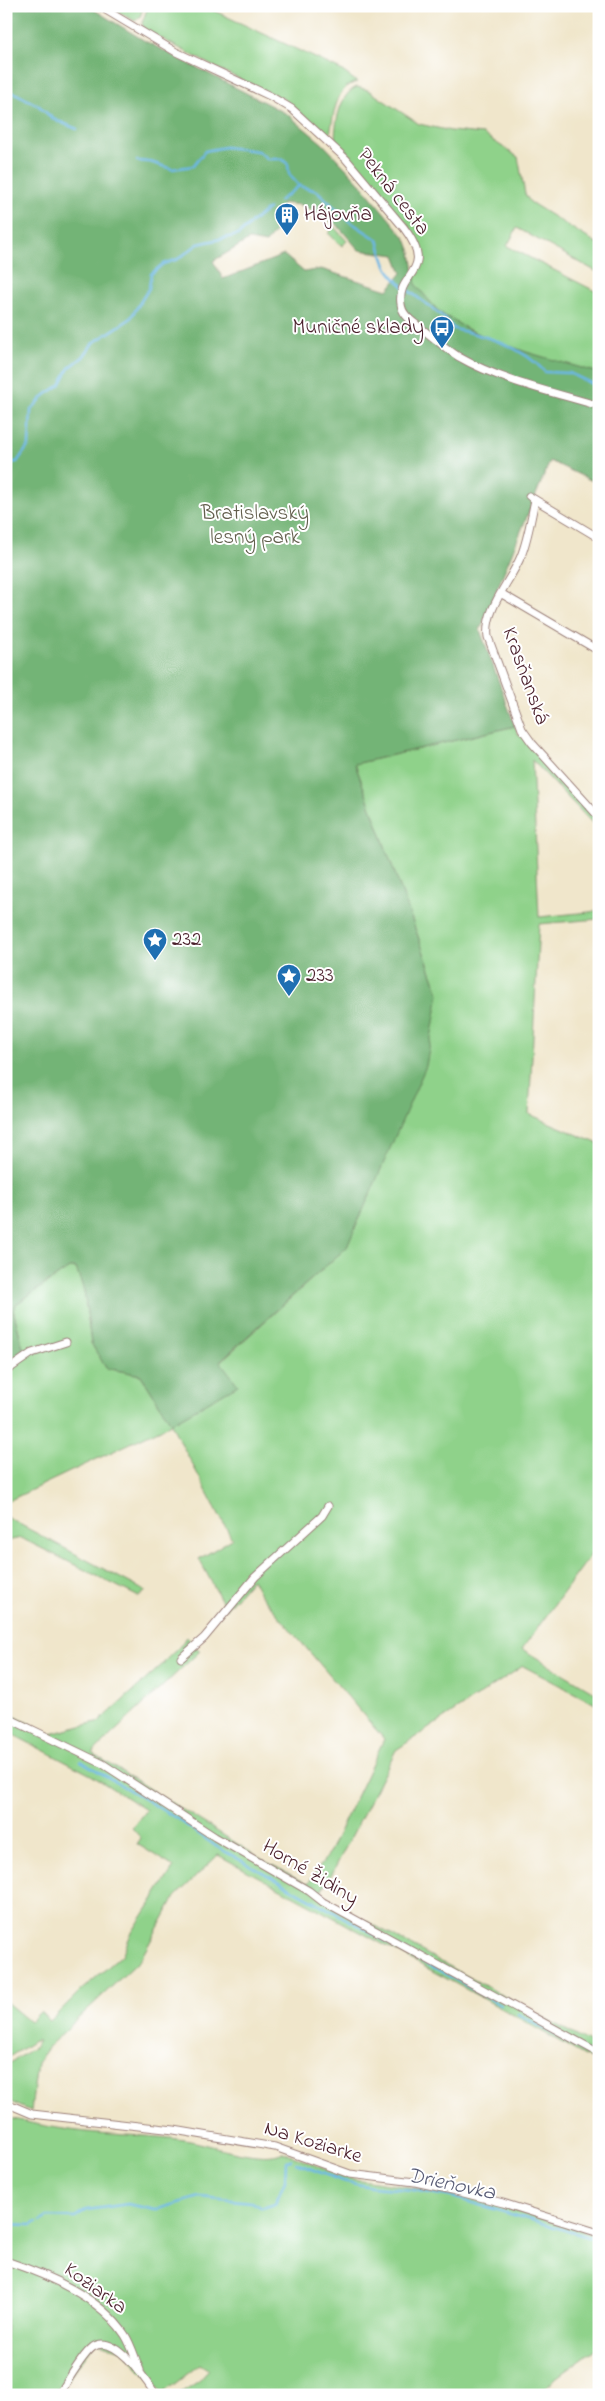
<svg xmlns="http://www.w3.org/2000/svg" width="605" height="2401" font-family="'Indie Flower',sans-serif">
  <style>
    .green { fill: #8fd28a; stroke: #6c785a }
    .forest { fill: #73b476; stroke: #5e6a50; fill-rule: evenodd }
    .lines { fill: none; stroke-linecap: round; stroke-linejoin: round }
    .stream { stroke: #6cb7e5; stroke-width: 2.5 }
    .street-casing { stroke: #9d827b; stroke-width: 9 }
    .street { stroke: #fff; stroke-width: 7 }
    .labels { text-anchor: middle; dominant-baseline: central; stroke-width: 4; stroke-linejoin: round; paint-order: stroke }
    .street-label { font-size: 21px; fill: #4a1f2b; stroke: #fff }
    .poi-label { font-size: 21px; fill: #4a1f2b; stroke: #fff; text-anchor: start }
    .park-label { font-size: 21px; fill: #625e4c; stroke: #fff }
    .water-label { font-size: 22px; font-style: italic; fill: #585c75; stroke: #fff }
  </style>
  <rect width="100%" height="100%" fill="#fff"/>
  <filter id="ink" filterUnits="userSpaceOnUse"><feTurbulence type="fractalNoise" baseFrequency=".02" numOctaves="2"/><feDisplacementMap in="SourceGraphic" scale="10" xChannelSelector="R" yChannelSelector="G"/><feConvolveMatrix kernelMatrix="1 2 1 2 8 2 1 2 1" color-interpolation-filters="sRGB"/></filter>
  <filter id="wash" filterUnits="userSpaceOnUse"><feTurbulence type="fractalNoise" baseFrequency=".0096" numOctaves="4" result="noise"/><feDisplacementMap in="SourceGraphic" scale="20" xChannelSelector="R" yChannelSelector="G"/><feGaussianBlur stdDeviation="1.12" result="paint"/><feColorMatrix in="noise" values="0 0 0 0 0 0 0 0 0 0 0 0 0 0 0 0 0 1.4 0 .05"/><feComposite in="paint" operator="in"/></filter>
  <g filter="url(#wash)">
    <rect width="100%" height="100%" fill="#f0e6cb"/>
    <g class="green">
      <path d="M 108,6 L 144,6 L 140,17 L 135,21 Z"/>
      <path d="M 148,6 L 204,6 L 341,70 L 357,82 C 335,87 334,115 330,134 L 327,135 L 284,99 L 218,69 L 144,29 L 142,23 Z"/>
      <path d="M 357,87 L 368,90 L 419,124 L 451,131 L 483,134 L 518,157 L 525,194 L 530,202 L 599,245 L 599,273 L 517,228 L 507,246 L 599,293 L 599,373 C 553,360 428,331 414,280 C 424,254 425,249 408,225 L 335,142 C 335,124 339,94 357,87 Z"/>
      <path d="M 334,227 L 347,241 L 342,246 L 328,233 Z"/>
      <path d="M 515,726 L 519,735 L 522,735 L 563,784 L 599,822 L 599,830 L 532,760 L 539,917 L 599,911 L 599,919 L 539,924 L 529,1114 L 599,1144 L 599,1544 L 522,1649 L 599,1695 L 599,1706 L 523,1666 L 396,1750 L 333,1872 L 320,1892 L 339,1906 L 599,2048 L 599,2064 L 508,2012 L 218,1855 L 175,1897 L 140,1960 L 51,2044 L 37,2063 L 31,2111 L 6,2100 L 6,2065 L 35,2047 L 39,2041 L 34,2041 L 6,2059 L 6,2002 L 30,2022 L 40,2012 L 50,2021 L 79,1992 L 122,1955 L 131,1934 L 174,1867 L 137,1844 L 141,1838 L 132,1828 L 146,1810 L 91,1775 L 6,1731 L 6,1712 L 51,1734 L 100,1721 L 163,1664 C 170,1653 181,1649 186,1636 L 200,1651 L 92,1753 L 263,1860 L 306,1883 L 309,1882 L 330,1851 L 384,1739 L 260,1594 L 252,1579 L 226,1609 L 199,1559 L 232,1539 L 171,1424 L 6,1502 L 6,1370 L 25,1355 L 13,1309 L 16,1304 L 69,1268 L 76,1268 L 84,1290 L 91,1343 L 106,1368 L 141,1375 L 171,1423 L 237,1385 L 220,1362 L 347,1247 L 439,994 L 355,764 Z"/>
      <path d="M 6,1517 L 145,1591 L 146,1591 L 139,1597 L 21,1538 L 7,1541 Z"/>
      <path d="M 6,2117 C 39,2126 77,2132 111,2134 C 138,2136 163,2136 190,2141 C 212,2145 264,2163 283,2152 L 347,2178 L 443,2192 L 526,2213 L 599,2236 L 599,2346 L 557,2377 L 537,2395 L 177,2395 L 199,2381 L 209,2370 L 200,2364 L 163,2393 L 122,2350 L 96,2342 L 56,2395 L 12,2395 L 6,2385 Z"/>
    </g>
    <path class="forest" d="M 6,6 L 88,6 L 145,41 L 287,114 L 323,144 L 357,180 L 406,239 L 411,252 L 416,285 L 439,312 L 469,330 L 526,352 L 599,373 L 599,484 L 550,461 L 480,630 L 515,726 L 355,764 L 439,994 L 426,1066 L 347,1247 L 220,1361 L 238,1385 L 171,1423 L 141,1375 L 106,1368 L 91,1343 L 84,1290 L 76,1268 L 69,1268 L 16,1304 L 13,1310 L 25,1355 L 6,1370 ZM 281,203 L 301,205 L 337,225 L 359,250 L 395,255 L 402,273 L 388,290 L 321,269 L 304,272 L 284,255 L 223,279 L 213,261 L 249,240 L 266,243 L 287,218 Z"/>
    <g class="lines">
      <g class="stream">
        <path d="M 6,93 L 15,93 L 39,106 L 53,119 L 77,129"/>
        <path d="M 137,161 L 150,162 L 172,169 L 193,166 L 205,151 L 225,147 L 258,151 L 268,159 L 282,159 L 288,164 L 289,174 L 299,186 L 317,191 L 349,221 L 378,240 C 381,249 383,261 388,269 C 404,294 436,305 454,329 C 487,336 522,346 545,372 L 569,373 L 599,387"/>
        <path d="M 279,201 L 299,186"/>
        <path d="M 251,223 L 269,208"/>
        <path d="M 6,463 L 17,462 L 29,445 L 31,410 L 45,395 L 60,385 L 69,368 L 83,357 L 93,343 L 130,319 L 149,288 L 151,274 L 163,264 L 178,259 L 198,244 L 238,235 L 249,225"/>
        <path d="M 81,1761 L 179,1820 L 217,1847 L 501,2005"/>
        <path d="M 518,2014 L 599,2059"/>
        <path d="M 296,2163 L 342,2181 L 371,2187 L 413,2190 L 452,2197 L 599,2240"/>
        <path d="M 41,2221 L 48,2217 L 75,2218 L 87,2210 L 128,2204 L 155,2210 L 200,2197 L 252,2202 L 262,2208 L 275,2204 L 285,2181 L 286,2161 L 291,2160"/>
        <path d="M 6,2224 L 32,2225 L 37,2222"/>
      </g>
    </g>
  </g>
  <g filter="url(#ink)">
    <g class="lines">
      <defs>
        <g id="street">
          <path d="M 99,6 L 176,52 L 270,96 L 292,109 L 346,159 L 404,228 C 438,273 396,272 401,304 C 402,316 414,322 422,329 C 434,338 446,349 459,357 C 501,381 553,392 599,406"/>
          <path d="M 529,496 L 599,538"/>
          <path d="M 535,500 C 531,518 528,539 521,556 C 511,581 484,609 488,637 L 522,729 L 532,743 L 599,817"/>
          <path d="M 502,594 L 599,651"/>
          <path d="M 6,1371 L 32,1353 L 66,1342"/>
          <path d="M 181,1658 L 204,1638 L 255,1577 L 322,1516 L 328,1506"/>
          <path d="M 6,1717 L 103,1764 L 215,1837 L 309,1891 L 323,1902 L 599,2053"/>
          <path d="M 6,2103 L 32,2114 L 174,2130 L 275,2147 L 350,2174 L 415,2182 L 452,2190 L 503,2203 L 599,2233"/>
          <path d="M 6,2261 C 48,2275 100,2297 125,2335 C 132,2346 135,2359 140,2370"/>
          <path d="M 6,2391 L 8,2395"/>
          <path d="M 59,2395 C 67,2382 82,2355 93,2347 C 115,2332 146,2380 156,2395"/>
        </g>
      </defs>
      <use href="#street" class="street-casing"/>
      <use href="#street" class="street"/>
    </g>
  </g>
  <defs>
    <symbol id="building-pin" viewBox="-11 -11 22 30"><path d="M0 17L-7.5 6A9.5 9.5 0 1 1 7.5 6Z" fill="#1f6fb2" stroke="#fff"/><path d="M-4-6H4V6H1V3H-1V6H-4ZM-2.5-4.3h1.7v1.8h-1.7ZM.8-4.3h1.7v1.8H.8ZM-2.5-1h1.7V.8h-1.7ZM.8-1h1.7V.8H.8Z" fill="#fff"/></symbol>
    <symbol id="bus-pin" viewBox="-11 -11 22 30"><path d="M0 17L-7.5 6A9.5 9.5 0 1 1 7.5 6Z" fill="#1f6fb2" stroke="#fff"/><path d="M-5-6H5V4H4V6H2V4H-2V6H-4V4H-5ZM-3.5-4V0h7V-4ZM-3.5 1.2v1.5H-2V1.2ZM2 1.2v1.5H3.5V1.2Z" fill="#fff"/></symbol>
    <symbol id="sight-pin" viewBox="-11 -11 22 30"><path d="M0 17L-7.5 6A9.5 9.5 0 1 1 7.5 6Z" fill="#1f6fb2" stroke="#fff"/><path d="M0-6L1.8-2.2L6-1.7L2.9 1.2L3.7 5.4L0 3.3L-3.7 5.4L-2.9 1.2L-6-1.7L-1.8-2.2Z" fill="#fff"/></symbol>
  </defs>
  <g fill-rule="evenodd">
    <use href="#building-pin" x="273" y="201" width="28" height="38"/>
    <use href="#bus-pin" x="428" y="314" width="28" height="38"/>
    <use href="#sight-pin" x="141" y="926" width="28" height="38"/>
    <use href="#sight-pin" x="275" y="962" width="28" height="38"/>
  </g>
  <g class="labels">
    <g class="street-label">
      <text transform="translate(393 192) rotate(52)">Pekná cesta</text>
      <text transform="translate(525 676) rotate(70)">Krasňanská</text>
      <text transform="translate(310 1873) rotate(31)">Horné Židiny</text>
      <text transform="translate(313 2143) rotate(17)">Na Koziarke</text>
      <text transform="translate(95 2289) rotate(36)">Koziarka</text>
    </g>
    <g class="poi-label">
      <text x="304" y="215">Hájovňa</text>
      <text x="424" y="328" text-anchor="end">Muničné sklady</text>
      <text x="172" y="940">232</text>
      <text x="306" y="976">233</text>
    </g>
    <g class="park-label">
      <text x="255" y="514">Bratislavský<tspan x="255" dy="24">lesný park</tspan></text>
    </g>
    <g class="water-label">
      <text transform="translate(451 2185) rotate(12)">Drieňovka</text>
    </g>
  </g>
  <rect width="605" height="2401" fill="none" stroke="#fff" stroke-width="25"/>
</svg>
